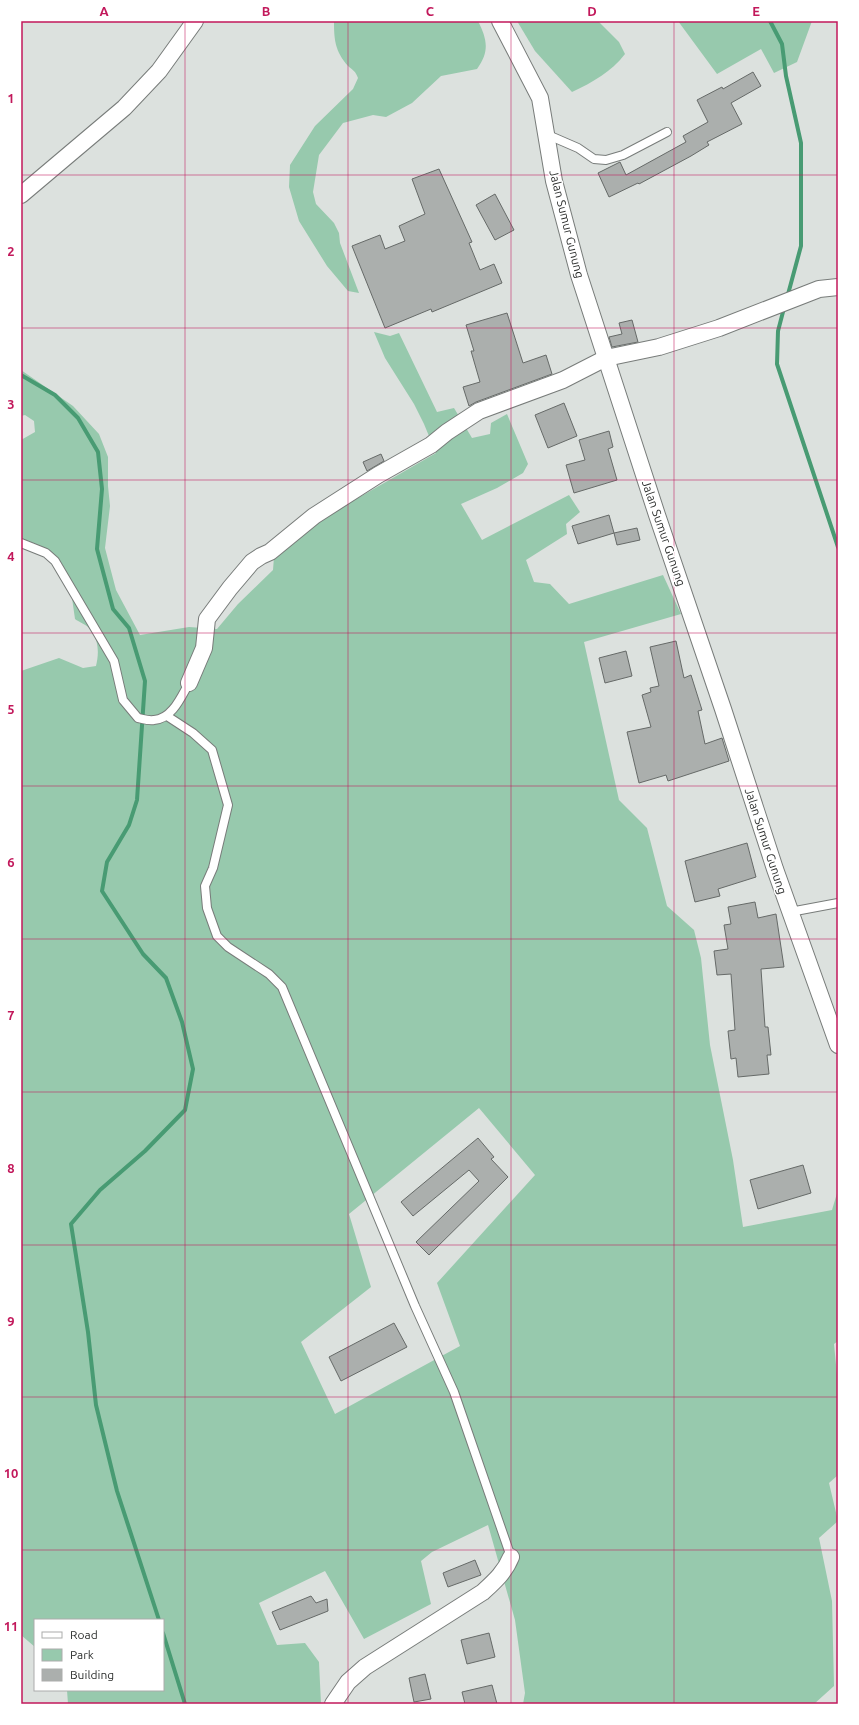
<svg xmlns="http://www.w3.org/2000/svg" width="859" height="1725" font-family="Ubuntu,sans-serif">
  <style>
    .green { fill: #97c9ad; fill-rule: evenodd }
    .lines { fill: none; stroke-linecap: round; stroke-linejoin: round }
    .stream { stroke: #489b73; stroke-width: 4 }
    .building { fill: #abafad; stroke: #666a68 }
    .service-casing { stroke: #787c7a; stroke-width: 10 }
    .minor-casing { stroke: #787c7a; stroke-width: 18 }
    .service { stroke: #fff; stroke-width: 8 }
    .minor { stroke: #fff; stroke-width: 16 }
    .grid { fill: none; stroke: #c2185b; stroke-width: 1; stroke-opacity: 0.55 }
    .labels { text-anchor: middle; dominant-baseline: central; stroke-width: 3; stroke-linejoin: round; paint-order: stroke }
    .street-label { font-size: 12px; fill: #2d2f2e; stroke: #fff }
    .neatline { fill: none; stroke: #c2185b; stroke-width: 1.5 }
    .grid-label { font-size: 13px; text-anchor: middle; font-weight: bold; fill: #c2185b }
  </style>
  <rect width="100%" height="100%" fill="#dce1de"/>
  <g class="green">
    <path d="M 334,21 L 478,21 C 487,39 490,51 477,69 L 441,76 L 412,103 L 386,117 L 373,115 L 343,123 L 319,155 L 313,192 L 316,204 L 334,223 L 339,233 L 340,243 L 359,293 L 348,291 L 327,266 L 299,221 L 289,187 L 290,165 L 315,126 L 353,89 L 358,78 C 356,72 353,70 348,66 C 335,51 334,40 334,21 Z"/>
    <path d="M 517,21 L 598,21 L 619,42 L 625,54 C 611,72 593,82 572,92 L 535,51 Z"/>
    <path d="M 678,21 L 812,21 L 797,62 L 774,73 L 761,49 L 717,74 Z"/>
    <path d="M 374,332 L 390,336 L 399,333 L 437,412 L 454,408 L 472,438 L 490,434 L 491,423 L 507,414 L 528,464 L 523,473 L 497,488 L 461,504 L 482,540 L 569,495 L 580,512 L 566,524 L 567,534 L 526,560 L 534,582 L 550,584 L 569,604 L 663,575 L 681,614 L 584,642 L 619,800 L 647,828 L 667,906 L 694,930 L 701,958 L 710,1045 L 733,1160 L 743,1227 L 832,1210 L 838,1190 L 838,1341 L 834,1344 L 838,1385 L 838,1475 L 829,1483 L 838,1521 L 819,1538 L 832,1601 L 834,1686 L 814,1704 L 523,1704 L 525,1693 L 515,1620 L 488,1525 L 432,1552 L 421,1561 L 431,1604 L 364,1639 L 325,1571 L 259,1603 L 277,1645 L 305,1643 L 319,1662 L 321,1704 L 68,1704 L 67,1690 L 163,1690 L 163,1620 L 35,1620 L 35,1647 L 21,1635 L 21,671 L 59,658 L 83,668 L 96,666 C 99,654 99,641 91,630 C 87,625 79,622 75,619 L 70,584 L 47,556 L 21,545 L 21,440 L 35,432 L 34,421 L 25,415 L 21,416 L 21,370 L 73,406 L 99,434 L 108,457 L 108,486 L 110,506 L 105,548 L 116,590 L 140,635 L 189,627 L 217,629 L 238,604 L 273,570 L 274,557 L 320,520 L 436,453 L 424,424 L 414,404 L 385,358 ZM 479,1108 L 535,1175 L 437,1283 L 460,1346 L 335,1414 L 301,1342 L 371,1287 L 349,1214 Z"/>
  </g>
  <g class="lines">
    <g class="stream">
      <path d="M 770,21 L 782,44 L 786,76 L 801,143 L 801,246 L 787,298"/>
      <path d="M 784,308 L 778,331 L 777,364 L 838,547"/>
      <path d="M 21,375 L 55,395 L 78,418 L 98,452 L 102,489 L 97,549 L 113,609 L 129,628 L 145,681 L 137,800 L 129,825 L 107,862 L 102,891 L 143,954 L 166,978 L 182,1022 L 193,1069 L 185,1110 L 145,1151 L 100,1190 L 71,1224 L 88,1332 L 96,1405 L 117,1491 L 159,1620"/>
      <path d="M 163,1633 L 185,1704"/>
    </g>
  </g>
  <g class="building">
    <path d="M 753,72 L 761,86 L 731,103 L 742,124 L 707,142 L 709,145 L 691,156 L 639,184 L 638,183 L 609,197 L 598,173 L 620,162 L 626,175 L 686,142 L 683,136 L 708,122 L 697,100 L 722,87 L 723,89 Z"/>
    <path d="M 439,169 L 472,242 L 469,243 L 480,270 L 494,264 L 502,283 L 432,312 L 431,309 L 385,328 L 352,246 L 380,235 L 385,249 L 405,241 L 399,226 L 425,214 L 412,179 Z"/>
    <path d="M 495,194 L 514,230 L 495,240 L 476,205 Z"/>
    <path d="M 507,313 L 523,363 L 546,355 L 552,374 L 476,402 L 469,406 L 463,387 L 480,382 L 471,351 L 474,351 L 466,325 Z"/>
    <path d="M 632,320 L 638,342 L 612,347 L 609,337 L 622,334 L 619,323 Z"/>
    <path d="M 564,403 L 577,436 L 548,448 L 535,415 Z"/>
    <path d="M 609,431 L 613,447 L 608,449 L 617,480 L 574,493 L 566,465 L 585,460 L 579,440 Z"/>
    <path d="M 381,454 L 384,461 L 367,471 L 363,462 Z"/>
    <path d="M 609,515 L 614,533 L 578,544 L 572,526 Z"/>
    <path d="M 637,528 L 640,540 L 617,545 L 614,533 Z"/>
    <path d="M 676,641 L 684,678 L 691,675 L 702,710 L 698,711 L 705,744 L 722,738 L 729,761 L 668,781 L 666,775 L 639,783 L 627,732 L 651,727 L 642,695 L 651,692 L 650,688 L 659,686 L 650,647 Z"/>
    <path d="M 626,651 L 632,676 L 605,683 L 599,658 Z"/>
    <path d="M 747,843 L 756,877 L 718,889 L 720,896 L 695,902 L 685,861 Z"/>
    <path d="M 755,902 L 758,918 L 776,914 L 784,967 L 761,969 L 765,1027 L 768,1027 L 771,1055 L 767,1055 L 769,1074 L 738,1077 L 736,1058 L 731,1059 L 728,1031 L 735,1030 L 731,974 L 717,975 L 714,951 L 728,949 L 724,925 L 731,924 L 728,907 Z"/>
    <path d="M 478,1138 L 494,1157 L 491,1159 L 508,1177 L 429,1255 L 416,1242 L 479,1181 L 469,1170 L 413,1216 L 401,1202 Z"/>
    <path d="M 803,1165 L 811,1193 L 758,1209 L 750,1180 Z"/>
    <path d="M 394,1323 L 407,1347 L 341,1381 L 329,1357 Z"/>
    <path d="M 475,1560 L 481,1575 L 448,1587 L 443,1573 Z"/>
    <path d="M 311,1596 L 316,1603 L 327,1599 L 328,1611 L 280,1630 L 272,1612 Z"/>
    <path d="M 489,1633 L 495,1657 L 467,1664 L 461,1640 Z"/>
    <path d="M 425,1674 L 431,1699 L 414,1702 L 409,1678 Z"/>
    <path d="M 492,1685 L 497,1704 L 465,1704 L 462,1692 Z"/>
  </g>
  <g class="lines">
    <defs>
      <g id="service">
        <path d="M 548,135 L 578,148 L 594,159 L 606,160 L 623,155 L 667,132"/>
        <path d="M 21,543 L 46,553 L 55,561 L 114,661 L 123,700 L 138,718 C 143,719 149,721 154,720 C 172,719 181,697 189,683"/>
        <path d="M 167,716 L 193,733 L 212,750 L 228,805 L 213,868 L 205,886 L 207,908 L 217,936 L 228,947 L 269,974 L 282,987 L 415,1306 L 454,1392 L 511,1557"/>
        <path d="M 790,912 L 838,903"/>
      </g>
      <g id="minor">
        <path d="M 500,21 L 540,98 L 554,181 L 579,275 L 657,515 L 723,709 L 775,869 L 838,1045"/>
        <path d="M 21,195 L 124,108 L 159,71 L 195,21"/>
        <path d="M 189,683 L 204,648 L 207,619 L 230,588 L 252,562 L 261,556 L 270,552 L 314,516 L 378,475 L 431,445 L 447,432 L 479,411 L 563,380 L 606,358 L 659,347 L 719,328 L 819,289 L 838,287"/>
        <path d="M 333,1704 L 348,1682 L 365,1667 L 483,1592 C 495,1581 505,1572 511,1557"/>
      </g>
    </defs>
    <use href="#service" class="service-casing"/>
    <use href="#minor" class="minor-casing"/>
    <use href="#service" class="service"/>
    <use href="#minor" class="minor"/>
  </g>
  <path class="grid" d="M 185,21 L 185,1704M 348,21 L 348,1704M 511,21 L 511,1704M 674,21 L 674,1704M 21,175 L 838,175M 21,328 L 838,328M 21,480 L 838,480M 21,633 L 838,633M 21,786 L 838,786M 21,939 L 838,939M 21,1092 L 838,1092M 21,1245 L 838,1245M 21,1397 L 838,1397M 21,1550 L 838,1550"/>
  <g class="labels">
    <g class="street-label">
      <text transform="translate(567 224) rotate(76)">Jalan Sumur Gunung</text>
      <text transform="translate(664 533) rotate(71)">Jalan Sumur Gunung</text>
      <text transform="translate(766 841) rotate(72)">Jalan Sumur Gunung</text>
    </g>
  </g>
  <rect width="859" height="1725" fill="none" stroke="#ffffff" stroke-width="44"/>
  <rect x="34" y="1619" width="130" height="72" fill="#ffffff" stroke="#abacab"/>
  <rect x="42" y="1632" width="20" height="6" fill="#ffffff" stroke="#abacab"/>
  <text x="70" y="1639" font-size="12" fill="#2d2f2e">Road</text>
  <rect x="42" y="1649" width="20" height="12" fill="#97c9ad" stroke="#abacab"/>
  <text x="70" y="1659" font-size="12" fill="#2d2f2e">Park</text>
  <rect x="42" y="1669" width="20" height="12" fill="#abafad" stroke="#abacab"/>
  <text x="70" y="1679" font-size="12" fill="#2d2f2e">Building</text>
  <rect x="22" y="22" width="815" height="1681" class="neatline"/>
  <g class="grid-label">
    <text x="104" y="16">A</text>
    <text x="266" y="16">B</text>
    <text x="430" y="16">C</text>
    <text x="592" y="16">D</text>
    <text x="756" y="16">E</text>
    <text x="11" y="103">1</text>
    <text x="11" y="256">2</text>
    <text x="11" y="409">3</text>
    <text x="11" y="561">4</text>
    <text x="11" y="714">5</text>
    <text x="11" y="867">6</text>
    <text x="11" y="1020">7</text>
    <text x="11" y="1173">8</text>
    <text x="11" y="1326">9</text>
    <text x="11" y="1478">10</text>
    <text x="11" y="1631">11</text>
  </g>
</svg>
